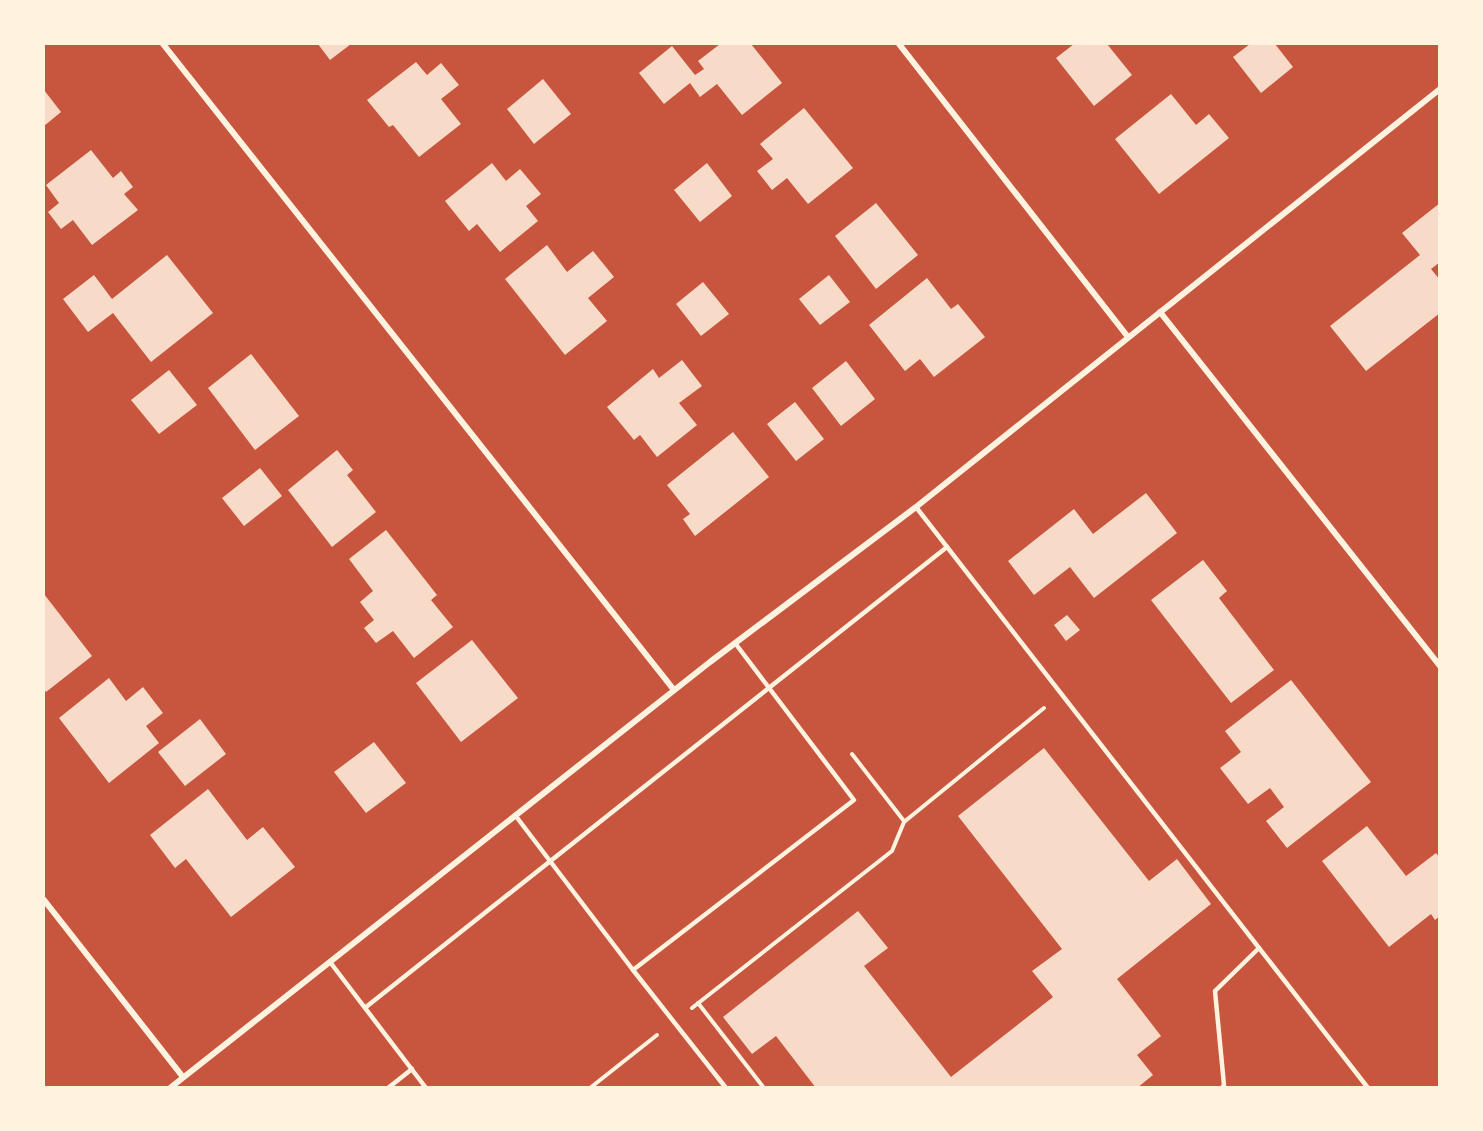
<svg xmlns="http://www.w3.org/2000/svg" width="1483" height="1131" font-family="Raleway,sans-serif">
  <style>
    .building { fill: #f7dbc8 }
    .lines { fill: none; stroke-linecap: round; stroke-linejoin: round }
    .path { stroke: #fff3e0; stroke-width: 4 }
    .service { stroke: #fff3e0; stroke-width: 4.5 }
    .minor { stroke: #fff3e0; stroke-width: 6 }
  </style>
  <rect width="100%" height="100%" fill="#c8553d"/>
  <g class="building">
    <path d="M 318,44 L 351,44 L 330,60 Z"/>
    <path d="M 720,44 L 751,44 L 782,83 L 742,115 L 717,84 L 700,97 L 690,83 L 664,104 L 639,73 L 672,46 L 695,75 L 704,69 L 698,61 Z"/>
    <path d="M 1074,44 L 1107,44 L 1132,75 L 1094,106 L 1056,58 Z"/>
    <path d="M 1250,44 L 1275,44 L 1293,67 L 1261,93 L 1233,57 Z"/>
    <path d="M 416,62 L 427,75 L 441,63 L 459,85 L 441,99 L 461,124 L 419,157 L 393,125 L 389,127 L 367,100 Z"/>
    <path d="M 543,79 L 571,114 L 534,144 L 507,109 Z"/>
    <path d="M 44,90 L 61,112 L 44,126 Z"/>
    <path d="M 1171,94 L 1196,125 L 1209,114 L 1229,138 L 1159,194 L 1115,139 Z"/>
    <path d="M 804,108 L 853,168 L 808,204 L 787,178 L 772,190 L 757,171 L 773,159 L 760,144 Z"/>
    <path d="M 91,150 L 113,178 L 121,171 L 133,187 L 124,194 L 138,210 L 92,245 L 73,220 L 61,229 L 48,212 L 59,203 L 46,185 Z"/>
    <path d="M 492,163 L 506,181 L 520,169 L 541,194 L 526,206 L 538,221 L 500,252 L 477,224 L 469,231 L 445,201 Z"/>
    <path d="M 707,163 L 732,196 L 700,222 L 674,190 Z"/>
    <path d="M 876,203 L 918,255 L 876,289 L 835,236 Z"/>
    <path d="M 1440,203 L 1440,262 L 1431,269 L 1440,280 L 1440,313 L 1366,371 L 1330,326 L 1420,255 L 1402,233 Z"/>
    <path d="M 547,245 L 567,272 L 593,251 L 614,277 L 588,298 L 607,321 L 565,355 L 505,279 Z"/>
    <path d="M 167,255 L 213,313 L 151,362 L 113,313 L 88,332 L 63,299 L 94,275 L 112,299 Z"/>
    <path d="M 829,275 L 850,302 L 820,325 L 799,299 Z"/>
    <path d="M 927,278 L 951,309 L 958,304 L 985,337 L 934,377 L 920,359 L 905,371 L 869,325 Z"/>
    <path d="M 703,282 L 729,314 L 701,336 L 676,304 Z"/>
    <path d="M 251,354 L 299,416 L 255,450 L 208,388 Z"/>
    <path d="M 682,360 L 702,386 L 679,403 L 697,425 L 657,457 L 640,435 L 634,440 L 607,407 L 653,369 L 659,378 Z"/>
    <path d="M 846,361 L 875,399 L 841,426 L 812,388 Z"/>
    <path d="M 169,370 L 197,405 L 159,434 L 131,400 Z"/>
    <path d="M 795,402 L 824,439 L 796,461 L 767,424 Z"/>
    <path d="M 733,432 L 769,477 L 695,536 L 683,519 L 690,514 L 667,485 Z"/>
    <path d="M 337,450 L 353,470 L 347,475 L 376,512 L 332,547 L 288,490 Z"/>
    <path d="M 260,468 L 282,496 L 244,526 L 222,498 Z"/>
    <path d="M 1146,493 L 1177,533 L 1094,598 L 1070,567 L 1034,595 L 1008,561 L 1074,509 L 1093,534 Z"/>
    <path d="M 386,530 L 437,595 L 431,600 L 453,627 L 414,658 L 393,631 L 376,643 L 364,628 L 374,620 L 360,602 L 373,591 L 349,559 Z"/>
    <path d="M 1203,560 L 1227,591 L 1219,598 L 1274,670 L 1231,703 L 1151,600 Z"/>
    <path d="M 44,594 L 92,656 L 46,692 L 44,689 Z"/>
    <path d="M 1067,615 L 1080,630 L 1066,641 L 1054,625 Z"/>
    <path d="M 472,640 L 518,698 L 461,742 L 416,683 Z"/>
    <path d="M 109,678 L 126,701 L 143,687 L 163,713 L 146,726 L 159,743 L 109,783 L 59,718 Z"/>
    <path d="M 1291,680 L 1371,782 L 1287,848 L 1266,821 L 1284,807 L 1270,788 L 1248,804 L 1220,768 L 1241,752 L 1225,731 Z"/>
    <path d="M 200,719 L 226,754 L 185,786 L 158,752 Z"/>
    <path d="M 374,742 L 406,783 L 366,813 L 334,772 Z"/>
    <path d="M 1044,748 L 1149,881 L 1177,859 L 1211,904 L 1117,979 L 1161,1036 L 1137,1055 L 1153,1075 L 1137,1088 L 816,1088 L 776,1036 L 752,1054 L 723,1017 L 858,911 L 888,948 L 864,966 L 951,1077 L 1053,997 L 1032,971 L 1062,949 L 958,816 Z"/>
    <path d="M 208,789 L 247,840 L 263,827 L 295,867 L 231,917 L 186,859 L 175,868 L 150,835 Z"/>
    <path d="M 1367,826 L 1406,876 L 1436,853 L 1440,858 L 1440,916 L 1435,920 L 1431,914 L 1389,947 L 1322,861 Z"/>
  </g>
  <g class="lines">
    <g class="path">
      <path d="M 852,754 L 904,821"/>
      <path d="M 698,1003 L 764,1088"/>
      <path d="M 692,1008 L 892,851 L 904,822 L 1044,708"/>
      <path d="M 590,1088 L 657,1035"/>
    </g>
    <g class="service">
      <path d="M 916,507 L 1368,1088"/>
      <path d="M 515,815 L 633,970 L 854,800 L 735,643"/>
      <path d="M 330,962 L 426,1088"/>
      <path d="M 633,970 L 726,1088"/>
      <path d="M 366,1007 L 947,547"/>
      <path d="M 388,1088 L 412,1069"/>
      <path d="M 1222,1088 L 1224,1085 L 1215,991 L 1259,948"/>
    </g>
    <g class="minor">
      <path d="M 163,44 L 674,690"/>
      <path d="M 899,44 L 1128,337"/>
      <path d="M 1160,312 L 1440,666"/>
      <path d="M 44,900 L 183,1077"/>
      <path d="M 170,1088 L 710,662 L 916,507 L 1440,89"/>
    </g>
  </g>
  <rect width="1483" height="1131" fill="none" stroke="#fff3e0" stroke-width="90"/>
</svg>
